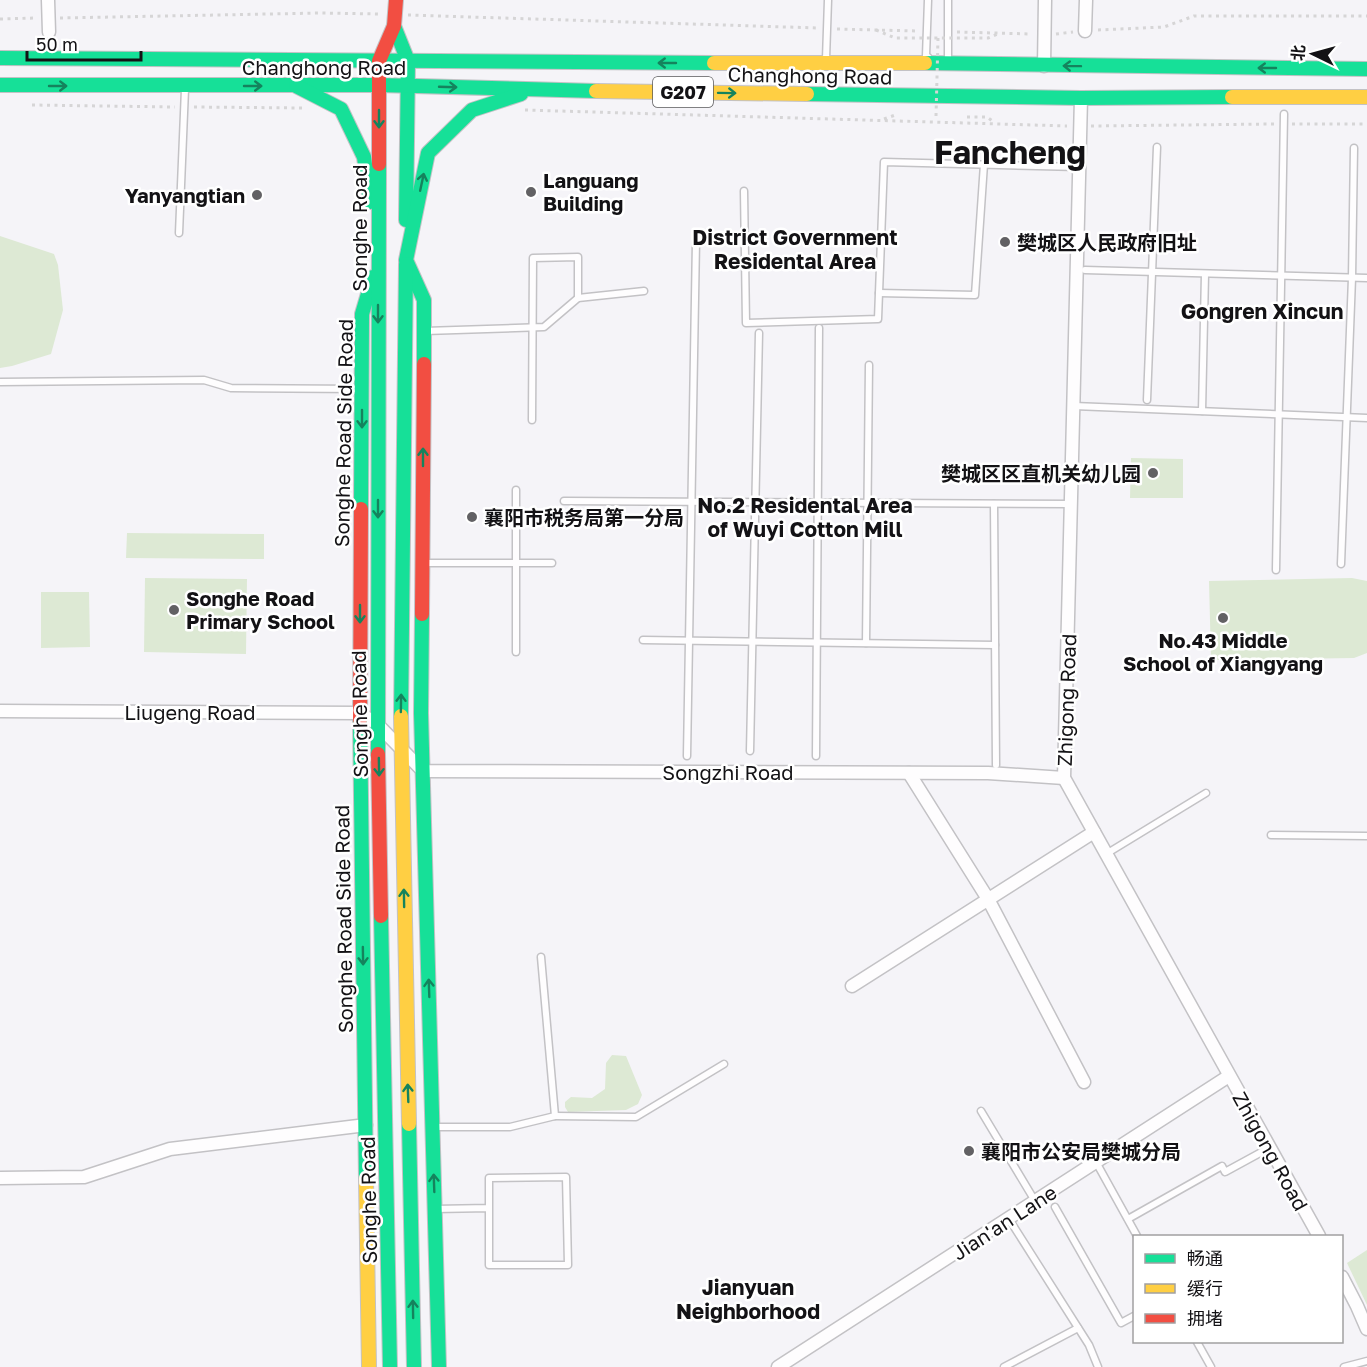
<svg xmlns="http://www.w3.org/2000/svg" width="1367" height="1367" font-family="'Golos Text','Noto Sans SC',sans-serif">
  <style>
    .green { fill: #dde9d4 }
    .lines { fill: none; stroke-linecap: round; stroke-linejoin: round }
    .lane-casing { stroke: #c3c2c5; stroke-width: 9 }
    .street-casing { stroke: #c3c2c5; stroke-width: 15 }
    .fast-casing { stroke: #c3c2c5; stroke-width: 16 }
    .slow-casing { stroke: #c3c2c5; stroke-width: 16 }
    .jam-casing { stroke: #c3c2c5; stroke-width: 16 }
    .path { stroke: #d6d5d6; stroke-width: 3; stroke-dasharray: 3 4.5; stroke-linecap: butt }
    .lane { stroke: #fefdfe; stroke-width: 6 }
    .street { stroke: #fefdfe; stroke-width: 12 }
    .fast { stroke: #16e098; stroke-width: 14 }
    .slow { stroke: #ffcf43; stroke-width: 14 }
    .jam { stroke: #f24e42; stroke-width: 14 }
    .path-bridge { stroke: #d6d5d6; stroke-width: 3; stroke-dasharray: 3 4.5; stroke-linecap: butt }
    .oneway { stroke: #15835d }
    .poi-dot { fill: #626164; stroke: #fff; stroke-width: 2 }
    .labels { text-anchor: middle; dominant-baseline: central; stroke-width: 5; stroke-linejoin: round; paint-order: stroke }
    .shield { fill: #fff; stroke: #5a595b; stroke-width: 1.5 }
    .shield-label { font-size: 18px; font-weight: bold; fill: #131215 }
    .street-label { font-size: 20px; fill: #131215; stroke: #fff }
    .poi-label { font-size: 20px; font-weight: bold; fill: #131215; stroke: #fff; text-anchor: start }
    .neighbourhood-label { font-size: 21px; font-weight: bold; fill: #131215; stroke: #fff }
    .town-label { font-size: 32px; font-weight: bold; fill: #131215; stroke: #fff }
  </style>
  <rect width="100%" height="100%" fill="#f5f4f8"/>
  <g class="green">
    <path d="M 0,236 L 54,254 L 58,265 L 63,310 L 51,354 L 12,366 L 0,368 Z"/>
    <path d="M 1131,458 L 1183,459 L 1183,498 L 1130,498 Z"/>
    <path d="M 127,533 L 264,534 L 264,559 L 126,558 Z"/>
    <path d="M 145,578 L 247,579 L 246,654 L 144,652 Z"/>
    <path d="M 1352,578 L 1367,581 L 1367,653 L 1354,658 L 1211,660 L 1209,581 Z"/>
    <path d="M 41,592 L 89,592 L 90,647 L 41,648 Z"/>
    <path d="M 612,1055 L 626,1056 L 642,1095 L 638,1104 L 626,1110 L 568,1112 L 565,1107 L 565,1102 L 571,1097 L 592,1098 L 605,1089 L 606,1063 Z"/>
    <path d="M 1367,1250 L 1367,1305 L 1347,1263 Z"/>
  </g>
  <g class="lines">
    <defs>
      <g id="lane">
        <path d="M 948,0 L 948,60"/>
        <path d="M 928,57 L 926,56 L 928,0"/>
        <path d="M 826,59 L 828,0"/>
        <path d="M 744,191 L 746,323 L 878,319 L 884,162 L 1079,167"/>
        <path d="M 179,233 L 185,89"/>
        <path d="M 1085,270 L 1367,278"/>
        <path d="M 879,293 L 975,295 L 984,164"/>
        <path d="M 425,331 L 544,327 L 578,298 L 644,291"/>
        <path d="M 0,382 L 204,380 L 231,388 L 361,389"/>
        <path d="M 1147,400 L 1157,147"/>
        <path d="M 1074,406 L 1367,418"/>
        <path d="M 1202,411 L 1205,274"/>
        <path d="M 532,420 L 533,258 L 578,257 L 578,298"/>
        <path d="M 564,501 L 1071,504"/>
        <path d="M 994,504 L 996,765"/>
        <path d="M 423,563 L 552,563"/>
        <path d="M 1341,564 L 1352,278 L 1354,148"/>
        <path d="M 1276,570 L 1284,114"/>
        <path d="M 643,640 L 995,645"/>
        <path d="M 866,643 L 869,365"/>
        <path d="M 516,652 L 516,490"/>
        <path d="M 750,751 L 759,333"/>
        <path d="M 687,756 L 696,241"/>
        <path d="M 816,756 L 819,328"/>
        <path d="M 1271,835 L 1367,836"/>
        <path d="M 1106,854 L 1206,793"/>
        <path d="M 981,1111 L 1035,1201"/>
        <path d="M 555,1116 L 636,1117 L 724,1064"/>
        <path d="M 433,1127 L 510,1127 L 555,1116 L 541,957"/>
        <path d="M 1096,1162 L 1137,1236"/>
        <path d="M 1055,1207 L 1121,1323 L 1134,1316"/>
        <path d="M 435,1209 L 489,1208 L 489,1178 L 566,1177 L 568,1265 L 489,1265 L 489,1208"/>
        <path d="M 1009,1219 L 1089,1345 L 1098,1367"/>
        <path d="M 1128,1219 L 1222,1166 L 1225,1172 L 1269,1148"/>
        <path d="M 1197,1342 L 1211,1367"/>
        <path d="M 1004,1367 L 1078,1328"/>
        <path d="M 1344,1367 L 1367,1361"/>
      </g>
      <g id="street">
        <path d="M 48,0 L 49,32"/>
        <path d="M 1085,31 L 1086,0"/>
        <path d="M 1044,66 L 1045,0"/>
        <path d="M 1081,98 L 1064,778 L 1319,1236"/>
        <path d="M 0,711 L 360,713 L 377,724 L 423,771 L 988,773 L 1064,778"/>
        <path d="M 909,773 L 988,899 L 1084,1082"/>
        <path d="M 852,986 L 1094,832"/>
        <path d="M 0,1178 L 84,1177 L 170,1149 L 366,1125"/>
        <path d="M 1342,1277 L 1357,1306 L 1367,1329"/>
        <path d="M 778,1367 L 1229,1076"/>
      </g>
      <g id="fast">
        <path d="M 394,26 L 408,61 L 406,220"/>
        <path d="M 0,58 L 714,63"/>
        <path d="M 925,63 L 1367,69"/>
        <path d="M 0,85 L 379,85 L 596,91"/>
        <path d="M 296,86 L 341,109 L 364,157 L 370,202"/>
        <path d="M 807,94 L 1081,98 L 1232,97"/>
        <path d="M 424,364 L 424,300 L 406,260 L 428,153 L 472,110 L 521,94"/>
        <path d="M 361,509 L 362,314 L 373,277"/>
        <path d="M 422,614 L 421,713 L 439,1367"/>
        <path d="M 401,716 L 406,264"/>
        <path d="M 360,720 L 366,1179"/>
        <path d="M 378,754 L 379,164"/>
        <path d="M 381,916 L 390,1367"/>
        <path d="M 409,1124 L 414,1367"/>
      </g>
      <g id="slow">
        <path d="M 714,63 L 925,63"/>
        <path d="M 596,91 L 807,94"/>
        <path d="M 1232,97 L 1367,97"/>
        <path d="M 401,716 L 409,1124"/>
        <path d="M 366,1179 L 369,1367"/>
      </g>
      <g id="jam">
        <path d="M 379,164 L 379,61 L 394,26 L 396,0"/>
        <path d="M 422,614 L 424,364"/>
        <path d="M 360,720 L 361,509"/>
        <path d="M 378,754 L 381,916"/>
      </g>
    </defs>
    <use href="#lane" class="lane-casing"/>
    <use href="#street" class="street-casing"/>
    <use href="#fast" class="fast-casing"/>
    <use href="#slow" class="slow-casing"/>
    <use href="#jam" class="jam-casing"/>
    <g class="path">
      <path d="M 408,15 L 818,28"/>
      <path d="M 60,18 L 321,13 L 381,14"/>
      <path d="M 0,19 L 36,18"/>
      <path d="M 837,29 L 917,31"/>
      <path d="M 1098,30 L 1164,27 L 1194,16 L 1367,16"/>
      <path d="M 957,32 L 1031,34"/>
      <path d="M 1056,34 L 1073,32"/>
      <path d="M 32,105 L 175,107"/>
      <path d="M 194,107 L 304,108"/>
      <path d="M 525,110 L 1067,126"/>
      <path d="M 967,117 L 987,117 L 995,123"/>
      <path d="M 884,119 L 898,114"/>
      <path d="M 1292,124 L 1367,124"/>
      <path d="M 1091,126 L 1274,124"/>
    </g>
    <use href="#lane" class="lane"/>
    <use href="#street" class="street"/>
    <use href="#fast" class="fast"/>
    <use href="#slow" class="slow"/>
    <use href="#jam" class="jam"/>
    <g class="path-bridge">
      <path d="M 876,30 L 895,38 L 988,38 L 1000,33"/>
      <path d="M 936,116 L 938,38"/>
    </g>
  </g>
  <defs><path id="oneway-shaft" d="M-6 0H5M1.5-3L5.5 0L1.5 3" fill="none" stroke-width="1.6" stroke-linecap="round" stroke-linejoin="round" transform="scale(1.5)"/></defs>
  <g class="oneway">
    <use href="#oneway-shaft" transform="translate(667 63) rotate(-180)"/>
    <use href="#oneway-shaft" transform="translate(1072 66) rotate(-179)"/>
    <use href="#oneway-shaft" transform="translate(1267 68) rotate(-180)"/>
    <use href="#oneway-shaft" transform="translate(58 86)"/>
    <use href="#oneway-shaft" transform="translate(253 86)"/>
    <use href="#oneway-shaft" transform="translate(448 87) rotate(2)"/>
    <use href="#oneway-shaft" transform="translate(727 93) rotate(1)"/>
    <use href="#oneway-shaft" transform="translate(379 119) rotate(90)"/>
    <use href="#oneway-shaft" transform="translate(422 182) rotate(-78)"/>
    <use href="#oneway-shaft" transform="translate(378 314) rotate(90)"/>
    <use href="#oneway-shaft" transform="translate(362 419) rotate(90)"/>
    <use href="#oneway-shaft" transform="translate(423 457) rotate(-90)"/>
    <use href="#oneway-shaft" transform="translate(378 509) rotate(90)"/>
    <use href="#oneway-shaft" transform="translate(360 614) rotate(90)"/>
    <use href="#oneway-shaft" transform="translate(401 703) rotate(-89)"/>
    <use href="#oneway-shaft" transform="translate(379 767) rotate(89)"/>
    <use href="#oneway-shaft" transform="translate(404 898) rotate(-91)"/>
    <use href="#oneway-shaft" transform="translate(363 956) rotate(89)"/>
    <use href="#oneway-shaft" transform="translate(429 988) rotate(-92)"/>
    <use href="#oneway-shaft" transform="translate(408 1093) rotate(-92)"/>
    <use href="#oneway-shaft" transform="translate(434 1183) rotate(-92)"/>
    <use href="#oneway-shaft" transform="translate(413 1309) rotate(-91)"/>
  </g>
  <g class="poi-dot">
    <circle cx="531" cy="192" r="6"/>
    <circle cx="257" cy="195" r="6"/>
    <circle cx="1005" cy="242" r="6"/>
    <circle cx="1153" cy="473" r="6"/>
    <circle cx="472" cy="517" r="6"/>
    <circle cx="174" cy="610" r="6"/>
    <circle cx="1223" cy="618" r="6"/>
    <circle cx="969" cy="1151" r="6"/>
  </g>
  <g class="labels">
    <rect class="shield" x="653" y="77" width="60" height="30" rx="4.5"/>
    <g class="shield-label">
      <text x="683" y="92">G207</text>
    </g>
    <g class="street-label">
      <text x="324" y="67">Changhong Road</text>
      <text transform="translate(810 75) rotate(1)">Changhong Road</text>
      <text transform="translate(359 228) rotate(-90)">Songhe Road</text>
      <text transform="translate(343 433) rotate(-89)">Songhe Road Side Road</text>
      <text transform="translate(1066 700) rotate(-88)">Zhigong Road</text>
      <text x="190" y="712">Liugeng Road</text>
      <text transform="translate(359 714) rotate(-91)">Songhe Road</text>
      <text x="728" y="772">Songzhi Road</text>
      <text transform="translate(343 919) rotate(-91)">Songhe Road Side Road</text>
      <text transform="translate(1271 1151) rotate(61)">Zhigong Road</text>
      <text transform="translate(368 1200) rotate(-91)">Songhe Road</text>
      <text transform="translate(1004 1222) rotate(-33)">Jian'an Lane</text>
    </g>
    <g class="poi-label">
      <text x="543" y="180">Languang<tspan x="543" dy="23">Building</tspan></text>
      <text x="245" y="195" text-anchor="end">Yanyangtian</text>
      <text x="1017" y="242">樊城区人民政府旧址</text>
      <text x="1141" y="473" text-anchor="end">樊城区区直机关幼儿园</text>
      <text x="484" y="517">襄阳市税务局第一分局</text>
      <text x="186" y="598">Songhe Road<tspan x="186" dy="23">Primary School</tspan></text>
      <text x="1223" y="640" text-anchor="middle">No.43 Middle<tspan x="1223" dy="23">School of Xiangyang</tspan></text>
      <text x="981" y="1151">襄阳市公安局樊城分局</text>
    </g>
    <g class="neighbourhood-label">
      <text x="795" y="237">District Government<tspan x="795" dy="24">Residental Area</tspan></text>
      <text x="1262" y="311">Gongren Xincun</text>
      <text x="805" y="505">No.2 Residental Area<tspan x="805" dy="24">of Wuyi Cotton Mill</tspan></text>
      <text x="748" y="1287">Jianyuan<tspan x="748" dy="24">Neighborhood</tspan></text>
    </g>
    <g class="town-label">
      <text x="1010" y="152">Fancheng</text>
    </g>
  </g>
  <rect x="1133" y="1235" width="210" height="108" fill="#ffffff" stroke="#a1a0a1" stroke-width="1.5"/>
  <rect x="1145" y="1254" width="30" height="9" fill="#16e098" stroke="#a1a0a1" stroke-width="1.5"/>
  <text x="1187" y="1265" font-size="18" fill="#131215">畅通</text>
  <rect x="1145" y="1284" width="30" height="9" fill="#ffcf43" stroke="#a1a0a1" stroke-width="1.5"/>
  <text x="1187" y="1295" font-size="18" fill="#131215">缓行</text>
  <rect x="1145" y="1314" width="30" height="9" fill="#f24e42" stroke="#a1a0a1" stroke-width="1.5"/>
  <text x="1187" y="1325" font-size="18" fill="#131215">拥堵</text>
  <g transform="translate(1313 54) rotate(275)" stroke="#ffffff" stroke-width="4.5" paint-order="stroke">
  <path d="M0-4.5L10 22L0 15L-10 22Z" fill="#131215"/>
  <text y="-9" font-size="16" font-weight="bold" text-anchor="middle" fill="#131215">北</text>
  </g>
  <path d="M27 51v9h114v-9" fill="none" stroke="#131215" stroke-width="3"/>
  <text x="36" y="51" font-size="18" fill="#131215" stroke="#ffffff" stroke-width="4.5" paint-order="stroke">50 m</text>
</svg>
